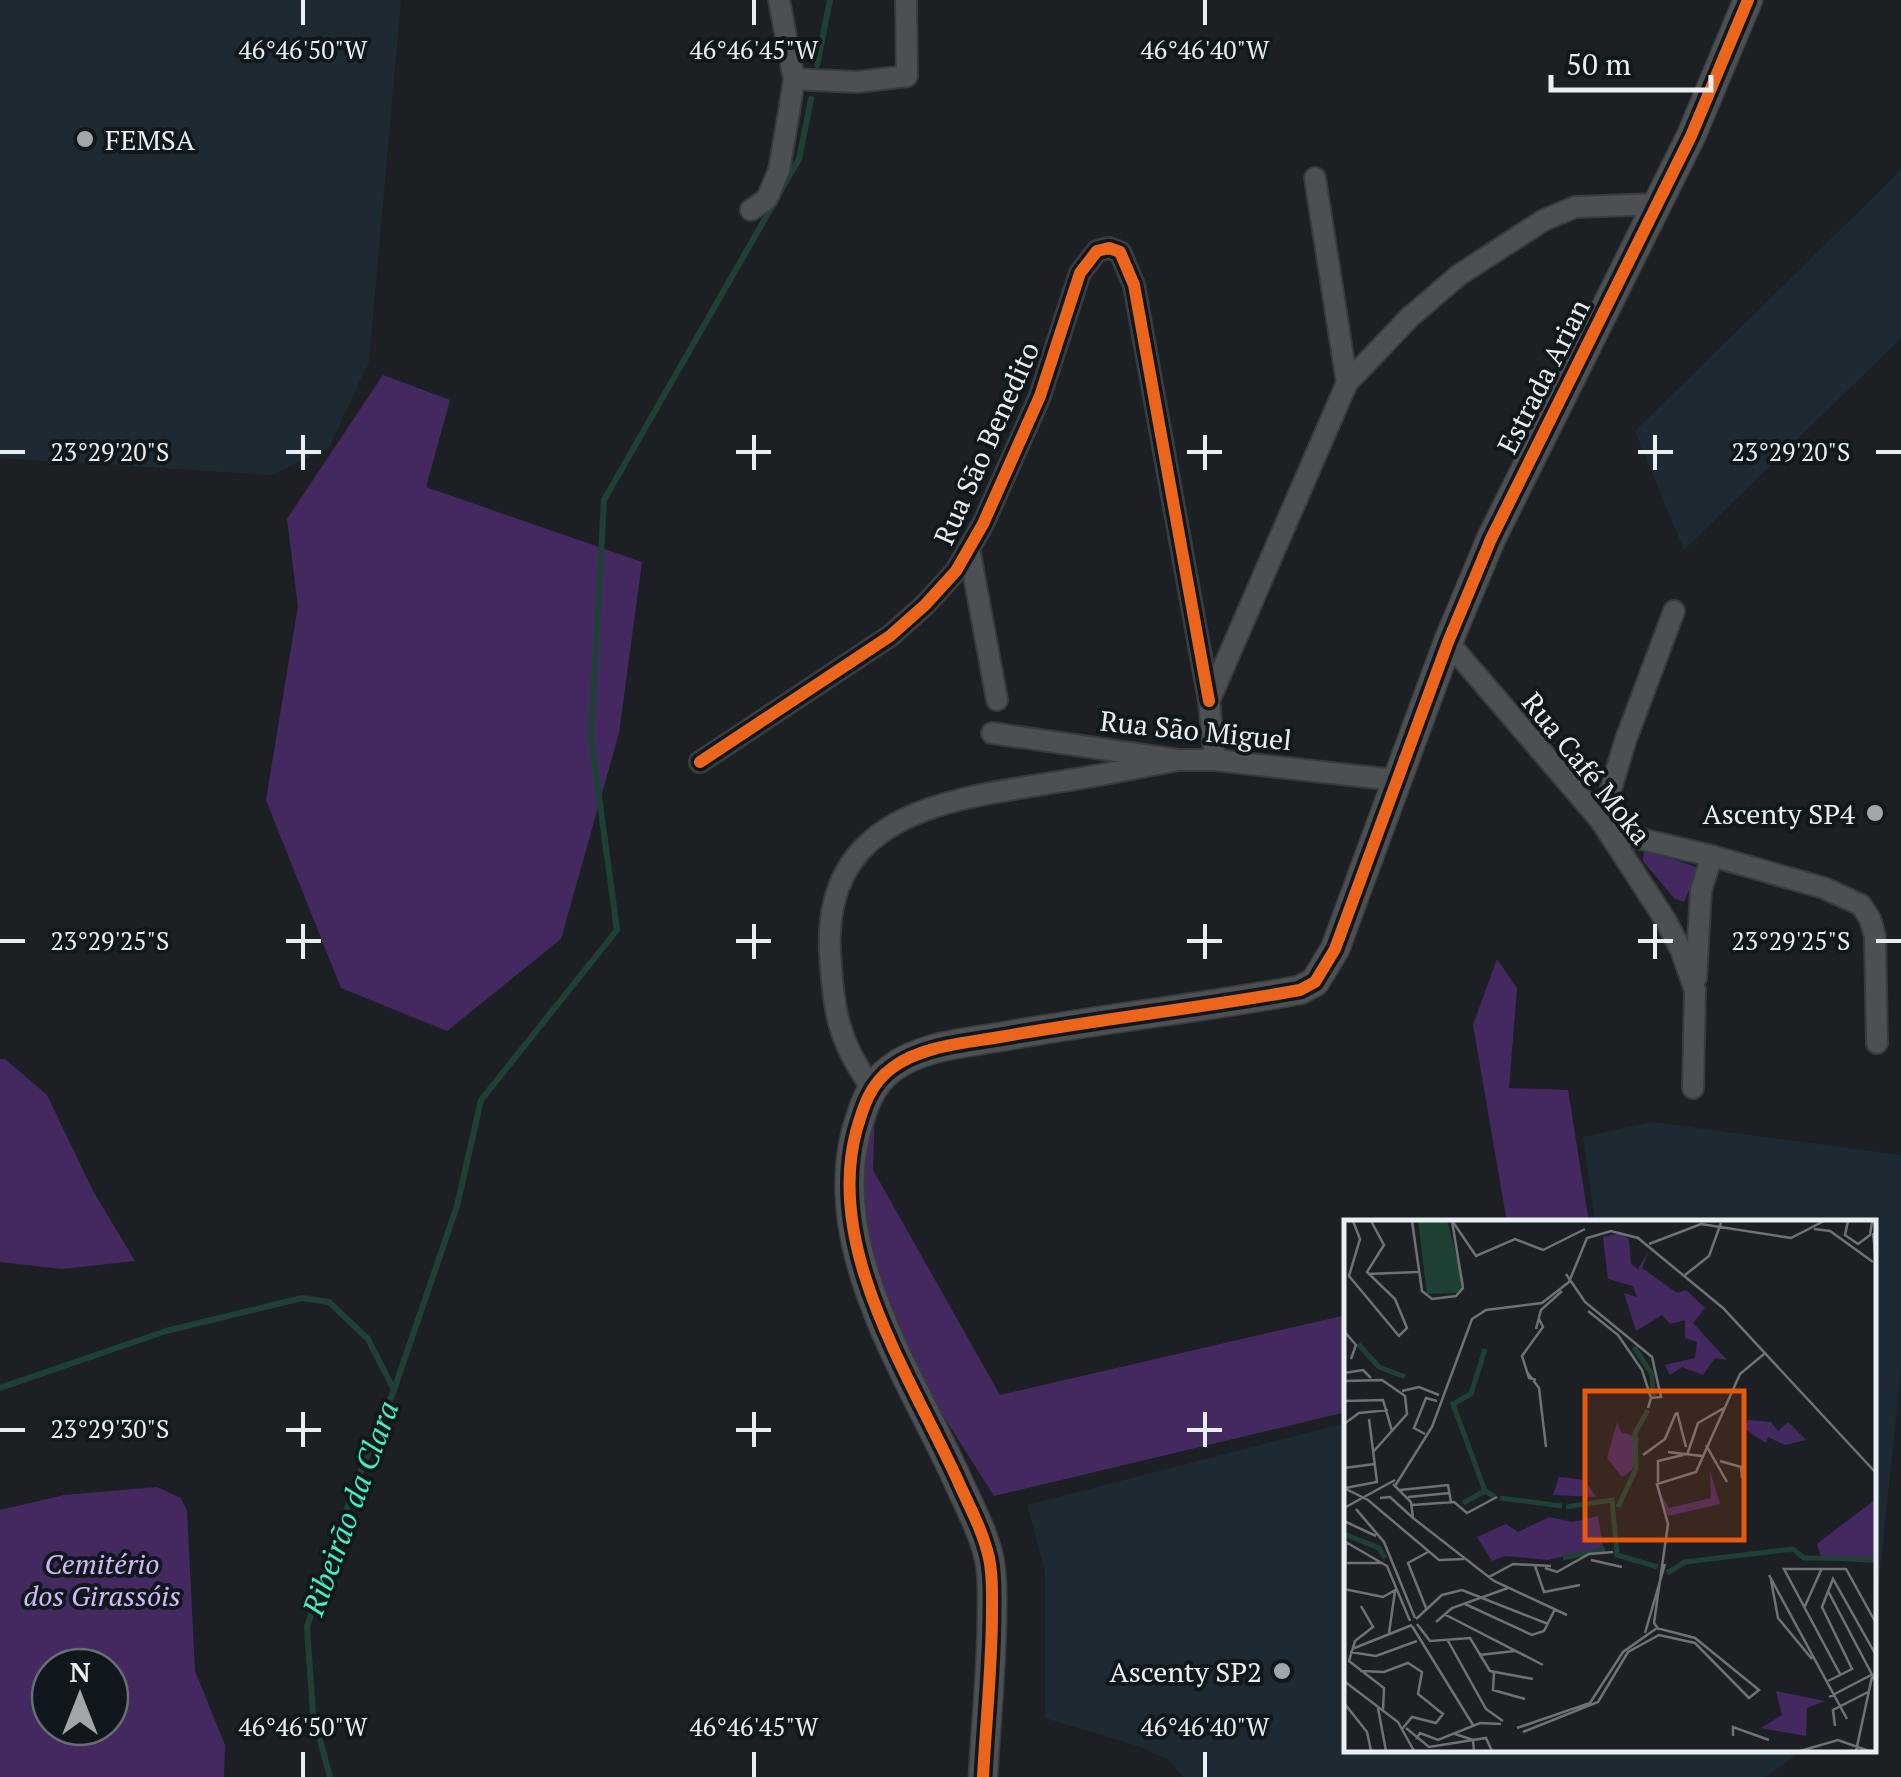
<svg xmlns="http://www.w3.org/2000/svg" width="1901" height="1777" font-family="'PT Serif',serif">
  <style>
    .built { fill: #1d2a33 }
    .green { fill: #442961; fill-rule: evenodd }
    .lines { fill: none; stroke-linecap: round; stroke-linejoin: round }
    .stream { stroke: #1f4135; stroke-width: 6 }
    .street-casing { stroke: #383b3e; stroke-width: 24 }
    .secondary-casing { stroke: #383b3e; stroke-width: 31 }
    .street { stroke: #4c5052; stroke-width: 20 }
    .secondary { stroke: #4c5052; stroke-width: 28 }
    .cycleway-casing { stroke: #10181d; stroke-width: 19 }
    .cycleway { stroke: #eb651d; stroke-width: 12 }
    .ticks { fill: none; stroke: #e8eef2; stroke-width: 4 }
    .poi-dot { fill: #a1a6aa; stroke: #10181d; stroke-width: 4 }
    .labels { text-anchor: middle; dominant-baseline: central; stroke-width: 8; stroke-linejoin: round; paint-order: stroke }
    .poi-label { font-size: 28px; fill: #e8eef2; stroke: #10181d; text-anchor: end }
    .street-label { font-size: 28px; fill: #e8eef2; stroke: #10181d }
    .park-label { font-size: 28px; font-style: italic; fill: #d1b7f6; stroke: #10181d }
    .water-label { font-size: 30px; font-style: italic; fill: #47eebd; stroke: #10181d }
    .inset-river { fill: none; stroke: #1f4135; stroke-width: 5 }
    .inset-road { fill: none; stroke: #6e7276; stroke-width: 2.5 }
    .view { fill: #e8590c; fill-opacity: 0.15; stroke: #e8590c; stroke-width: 5 }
    .inset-edge { fill: none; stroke: #e8eef2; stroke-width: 5 }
    .ticks-label { font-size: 25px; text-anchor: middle; fill: #e8eef2; stroke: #10181d; stroke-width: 8; stroke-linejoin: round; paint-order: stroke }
  </style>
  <rect width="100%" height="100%" fill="#1c2024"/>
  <g class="built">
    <path d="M 0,0 L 401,0 L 369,361 L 329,448 L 272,475 L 0,458 Z"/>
    <path d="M 1901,170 L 1901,338 L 1684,550 L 1635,431 Z"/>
    <path d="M 1652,1122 L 1901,1155 L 1901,1368 L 1874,1630 L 1874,1222 L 1595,1222 L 1583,1137 Z"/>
    <path d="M 1346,1423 L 1346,1750 L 1803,1750 L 1766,1777 L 1183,1777 L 1170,1761 L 1141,1747 L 1045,1718 L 1045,1571 L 1027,1505 Z"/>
  </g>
  <g class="green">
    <path d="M 383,375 L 450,400 L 426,487 L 642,562 L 619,733 L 561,939 L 447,1031 L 341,988 L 266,800 L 298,606 L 287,519 Z"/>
    <path d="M 1644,849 L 1698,868 L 1684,902 L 1674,898 L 1643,861 Z"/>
    <path d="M 1497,959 L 1517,988 L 1509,1088 L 1568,1090 L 1589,1222 L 1507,1222 L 1473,1025 Z"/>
    <path d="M 0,1059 L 5,1059 L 47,1095 L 93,1191 L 135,1261 L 62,1269 L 0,1262 Z"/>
    <path d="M 875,1105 L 873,1170 L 1000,1395 L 1346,1315 L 1346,1412 L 994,1496 L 937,1406 L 874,1272 L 854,1193 Z"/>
    <path d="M 157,1487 L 181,1498 L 187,1511 L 195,1671 L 225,1745 L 224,1777 L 0,1777 L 0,1510 L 64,1495 ZM 50,1667 L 110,1667 L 110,1727 L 50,1727 Z"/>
  </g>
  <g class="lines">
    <g class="stream">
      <path d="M 817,65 L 830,0"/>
      <path d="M 780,192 L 799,159 L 811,99"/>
      <path d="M 0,1388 L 166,1331 L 302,1298 L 329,1302 L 368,1339 L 394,1390 L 353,1491 L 307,1627 L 313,1714 L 330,1777"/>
      <path d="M 394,1390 L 457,1206 L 481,1100 L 617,930 L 591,737 L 604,500 L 774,203"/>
    </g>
    <defs>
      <g id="street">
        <path d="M 794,79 L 857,82 L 907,76 L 906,0"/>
        <path d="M 1315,178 L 1347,383"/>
        <path d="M 751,210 L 767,199 L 779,170 L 789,112 L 794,79 L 779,0"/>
        <path d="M 969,548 L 997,700"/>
        <path d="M 1448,642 L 1601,821 L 1666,921 L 1681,950 L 1695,990 L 1693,1088"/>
        <path d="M 992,733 L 1178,760 L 1215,760 L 1395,780"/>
        <path d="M 1215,760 L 1209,701 L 1347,383 L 1410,317 L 1459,275 L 1544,220 L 1575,207 L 1657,204"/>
        <path d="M 700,762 L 890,636 L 925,605 L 956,571 L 983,524 L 1040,396 L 1080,273 L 1097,251 L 1109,248 L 1120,252 L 1134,285 L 1209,701"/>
        <path d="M 1601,821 L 1626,739 L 1674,611"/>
        <path d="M 1608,831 L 1712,856 L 1824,888 L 1861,905 L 1870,919 L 1875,936 L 1877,1043"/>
        <path d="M 1696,978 L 1701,890 L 1712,856"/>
        <path d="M 872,1088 C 838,1042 833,1009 830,952 C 823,811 952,799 1057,782 C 1098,776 1138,768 1178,760"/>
      </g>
      <path id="secondary" d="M 983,1777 C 986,1721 992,1666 992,1611 C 992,1594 993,1575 989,1558 C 983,1531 969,1506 958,1481 C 911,1377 825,1251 856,1132 C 863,1107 870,1084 892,1068 C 921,1046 965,1043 1000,1037 C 1100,1019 1200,1008 1300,990 L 1315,982 L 1335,949 L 1448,642 L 1491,539 L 1691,136 L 1748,0"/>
    </defs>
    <use href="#street" class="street-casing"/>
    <use href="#secondary" class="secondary-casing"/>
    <use href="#street" class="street"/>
    <use href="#secondary" class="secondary"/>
    <defs>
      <g id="cycleway">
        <path d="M 700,762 L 890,636 L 925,605 L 956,571 L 983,524 L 1040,396 L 1080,273 L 1097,251 L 1109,248 L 1120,252 L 1134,285 L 1209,701"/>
        <path d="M 983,1777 C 986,1721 992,1666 992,1611 C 992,1594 993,1575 989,1558 C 983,1531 969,1506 958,1481 C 911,1377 825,1251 856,1132 C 863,1107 870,1084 892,1068 C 921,1046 965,1043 1000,1037 C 1100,1019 1200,1008 1300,990 L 1315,982 L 1335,949 L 1448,642 L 1491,539 L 1691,136 L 1748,0"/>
      </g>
    </defs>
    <use href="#cycleway" class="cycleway-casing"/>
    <use href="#cycleway" class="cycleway"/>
  </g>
  <path class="ticks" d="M 303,0 L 303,25M 754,0 L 754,25M 1205,0 L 1205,25M 303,435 L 303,470M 754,435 L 754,470M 1205,435 L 1205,470M 1655,435 L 1655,470M 0,452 L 25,452M 286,452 L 321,452M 736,452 L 771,452M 1187,452 L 1222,452M 1638,452 L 1673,452M 1876,452 L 1901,452M 303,924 L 303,959M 754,924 L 754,959M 1205,924 L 1205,959M 1655,924 L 1655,959M 0,941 L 25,941M 286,941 L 321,941M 736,941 L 771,941M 1187,941 L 1222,941M 1638,941 L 1673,941M 1876,941 L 1901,941M 303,1412 L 303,1447M 754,1412 L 754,1447M 1205,1412 L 1205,1447M 0,1430 L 25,1430M 286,1430 L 321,1430M 736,1430 L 771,1430M 1187,1430 L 1222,1430M 303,1752 L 303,1777M 754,1752 L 754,1777M 1205,1752 L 1205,1777"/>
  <g class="poi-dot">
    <circle cx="85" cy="139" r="10"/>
    <circle cx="1875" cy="813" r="10"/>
    <circle cx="1282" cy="1671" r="10"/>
  </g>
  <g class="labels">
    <g class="poi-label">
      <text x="105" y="139" text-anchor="start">FEMSA</text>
      <text x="1855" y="813">Ascenty SP4</text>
      <text x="1262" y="1671">Ascenty SP2</text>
    </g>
    <g class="street-label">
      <text transform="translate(1543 376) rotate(-63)">Estrada Arian</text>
      <text transform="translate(986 443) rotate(-66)">Rua São Benedito</text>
      <text transform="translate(1196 730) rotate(6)">Rua São Miguel</text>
      <text transform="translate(1587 768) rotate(51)">Rua Café Moka</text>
    </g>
    <g class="park-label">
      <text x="102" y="1563">Cemitério<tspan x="102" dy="32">dos Girassóis</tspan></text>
    </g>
    <g class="water-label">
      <text transform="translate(350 1508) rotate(-70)">Ribeirão da Clara</text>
    </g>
  </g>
  <g transform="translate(1344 1220)">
    <rect width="532" height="532" fill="#1c2024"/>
    <path d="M 276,13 L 285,19 L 287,44 L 294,49 L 305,30 L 298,48 L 333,73 L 342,70 L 361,88 L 349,103 L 383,140 L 371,138 L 359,155 L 338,147 L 326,155 L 321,145 L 351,138 L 353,122 L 341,118 L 341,100 L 326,104 L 318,95 L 292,111 L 280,73 L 293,77 L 289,66 L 264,59 L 259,17 ZM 404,200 L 427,202 L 434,211 L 444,202 L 462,220 L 441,225 L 424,217 L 422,223 L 399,208 ZM 273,202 L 277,212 L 295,218 L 288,250 L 278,257 L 263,238 ZM 366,251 L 376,284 L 324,296 L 314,269 L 325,288 L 367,278 ZM 215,257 L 241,260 L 252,277 L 209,275 ZM 532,279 L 532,343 L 478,340 L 473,324 ZM 254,296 L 259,327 L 204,340 L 161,336 L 148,341 L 133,317 L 162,304 L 174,312 L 205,297 L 229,302 ZM 432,471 L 481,481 L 463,488 L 462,516 L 417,508 L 438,495 Z" fill="#442961"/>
    <path d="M 74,1 L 103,1 L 120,63 L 115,73 L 83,74 Z" fill="#1f4135"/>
    <path class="inset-river" d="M 14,124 L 35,147 L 61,157M 290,127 L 308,154 L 309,176M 141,129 L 127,174 L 109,184 L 141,271M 156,278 L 218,286M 119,283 L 141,271 L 151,277M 222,287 L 268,280 L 273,335 L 314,347M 274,287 L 292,249 L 291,213 L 304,190M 0,314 L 35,328 L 41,338M 219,338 L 261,329M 323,353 L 341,342 L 449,329 L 460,338 L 531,339"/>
    <path class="inset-road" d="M 9,1 L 16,19 L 5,56 L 55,116 L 63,108 L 51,79 L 23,52 L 40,25 L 27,1M 68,1 L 78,71 L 88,79 L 112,76 L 119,68 L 108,1M 504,1 L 501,15 L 514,24 L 526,15 L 528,2M 109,2 L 132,36 L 171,19 L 199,30 L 241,9M 470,9 L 486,11 L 529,42M 529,13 L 533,50M 305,24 L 357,4 L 447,18 L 480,1M 24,54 L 74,52M 222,54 L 241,82 L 308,137 L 317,177 L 307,178M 341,55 L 365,36 L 377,3M 244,91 L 274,115 L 298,150 L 307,178 L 304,188M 192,109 L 197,90 L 218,71M 0,111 L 12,125 L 7,139M 183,152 L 195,168 L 202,227M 0,153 L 19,150 L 27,158M 192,160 L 185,158 L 178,136 L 199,107 L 195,99M 0,161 L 38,160 L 61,176 L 63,194 L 30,231M 58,171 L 75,167 L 95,175M 0,181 L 39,180 L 48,211M 333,192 L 342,227M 0,204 L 15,193 L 44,190M 81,214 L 70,208 L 82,178 L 93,181M 362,225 L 383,262M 324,232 L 358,236M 299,235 L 321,219 L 332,193M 343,235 L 354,203 L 380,188M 376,241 L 397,247 L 398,258M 0,248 L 31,244M 314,262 L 314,241 L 339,235M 49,264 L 67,282 L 69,298M 51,266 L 88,207 L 128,99 L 142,90 L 198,83 L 225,62 L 243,18 L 267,11 L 294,18 L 379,88 L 533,254M 0,268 L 24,280 L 95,340 L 120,339M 1,268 L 33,262 L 25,199M 56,270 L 104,265 L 107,282M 64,277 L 106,273M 36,278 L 46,277 L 69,298M 68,285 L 110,282 L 123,293 L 153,277M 0,288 L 51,260M 12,289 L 40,322 L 71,398M 69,298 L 150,361 L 223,395M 0,301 L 32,316M 0,321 L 43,346 L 66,401M 247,340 L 278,347M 2,343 L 39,343M 191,346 L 200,372 L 236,365M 201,348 L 213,352 L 245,334 L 269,332M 425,355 L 503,499M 145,357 L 169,344 L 207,346M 427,360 L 434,398 L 468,439M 1,368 L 2,323M 0,369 L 39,377 L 53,369M 484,371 L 533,464M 121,384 L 188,415 L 200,411 L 211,389M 17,386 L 29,407 L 11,421 L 5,441 L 40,468 L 39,490M 461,386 L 478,348M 82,388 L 64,343 L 84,332M 100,394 L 199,445M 72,399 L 98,375 L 118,370 L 204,404M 92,402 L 108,388 L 164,368M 73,404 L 86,421 L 126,418 L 146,451 L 189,459M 68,406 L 129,505M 315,410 L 310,403 L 324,304 L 313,264 L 352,252 L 396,154 L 420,134M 45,413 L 51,371M 301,413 L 321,344M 103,419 L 142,489 L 159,501M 8,429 L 68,405M 6,432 L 32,436 L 73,421M 135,435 L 171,431M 16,451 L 40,452 L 64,443 L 78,452 L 74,474 L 99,494 L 92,503 L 68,497 L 58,509M 150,452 L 149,470 L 181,479M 496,454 L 440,349 L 502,349 L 533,405M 0,461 L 54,502 L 70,531M 484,461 L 508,449 L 478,387 L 489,359 L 533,437M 485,477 L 527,455M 0,483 L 23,512 L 27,531M 34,488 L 42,531M 491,506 L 489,490 L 524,472M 62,508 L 85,527 L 142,518 L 148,531M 173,508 L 246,483 L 279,432 L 313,408 L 351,418 L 415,470 L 405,478 L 351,423 L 315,415 L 284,432 L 254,482 L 179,512M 111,514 L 129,520 L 130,531M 389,516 L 389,507 L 425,520M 72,519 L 76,513 L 94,520 L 136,503 L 157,504M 456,531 L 494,520 L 525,531M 512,531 L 528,457"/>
    <path class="view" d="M 241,171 L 400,171 L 400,320 L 241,320 Z"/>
    <rect width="532" height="532" class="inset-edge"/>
  </g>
  <g class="ticks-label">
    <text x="303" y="59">46°46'50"W</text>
    <text x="754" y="59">46°46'45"W</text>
    <text x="1205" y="59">46°46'40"W</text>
    <text x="110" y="461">23°29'20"S</text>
    <text x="1791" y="461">23°29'20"S</text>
    <text x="110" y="950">23°29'25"S</text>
    <text x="1791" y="950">23°29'25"S</text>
    <text x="110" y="1438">23°29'30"S</text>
    <text x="303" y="1736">46°46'50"W</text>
    <text x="754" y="1736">46°46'45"W</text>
    <text x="1205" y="1736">46°46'40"W</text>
  </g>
  <g transform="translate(80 1697)"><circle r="48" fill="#10181d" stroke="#666e72" stroke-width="2.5"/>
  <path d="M0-8L18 38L0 25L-18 38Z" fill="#a1a6aa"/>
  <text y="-15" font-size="28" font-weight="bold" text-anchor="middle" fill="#e8eef2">N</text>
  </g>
  <path d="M1551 75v15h160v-15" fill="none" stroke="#e8eef2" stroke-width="5"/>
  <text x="1566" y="75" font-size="30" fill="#e8eef2" stroke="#10181d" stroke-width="8" paint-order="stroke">50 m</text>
</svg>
